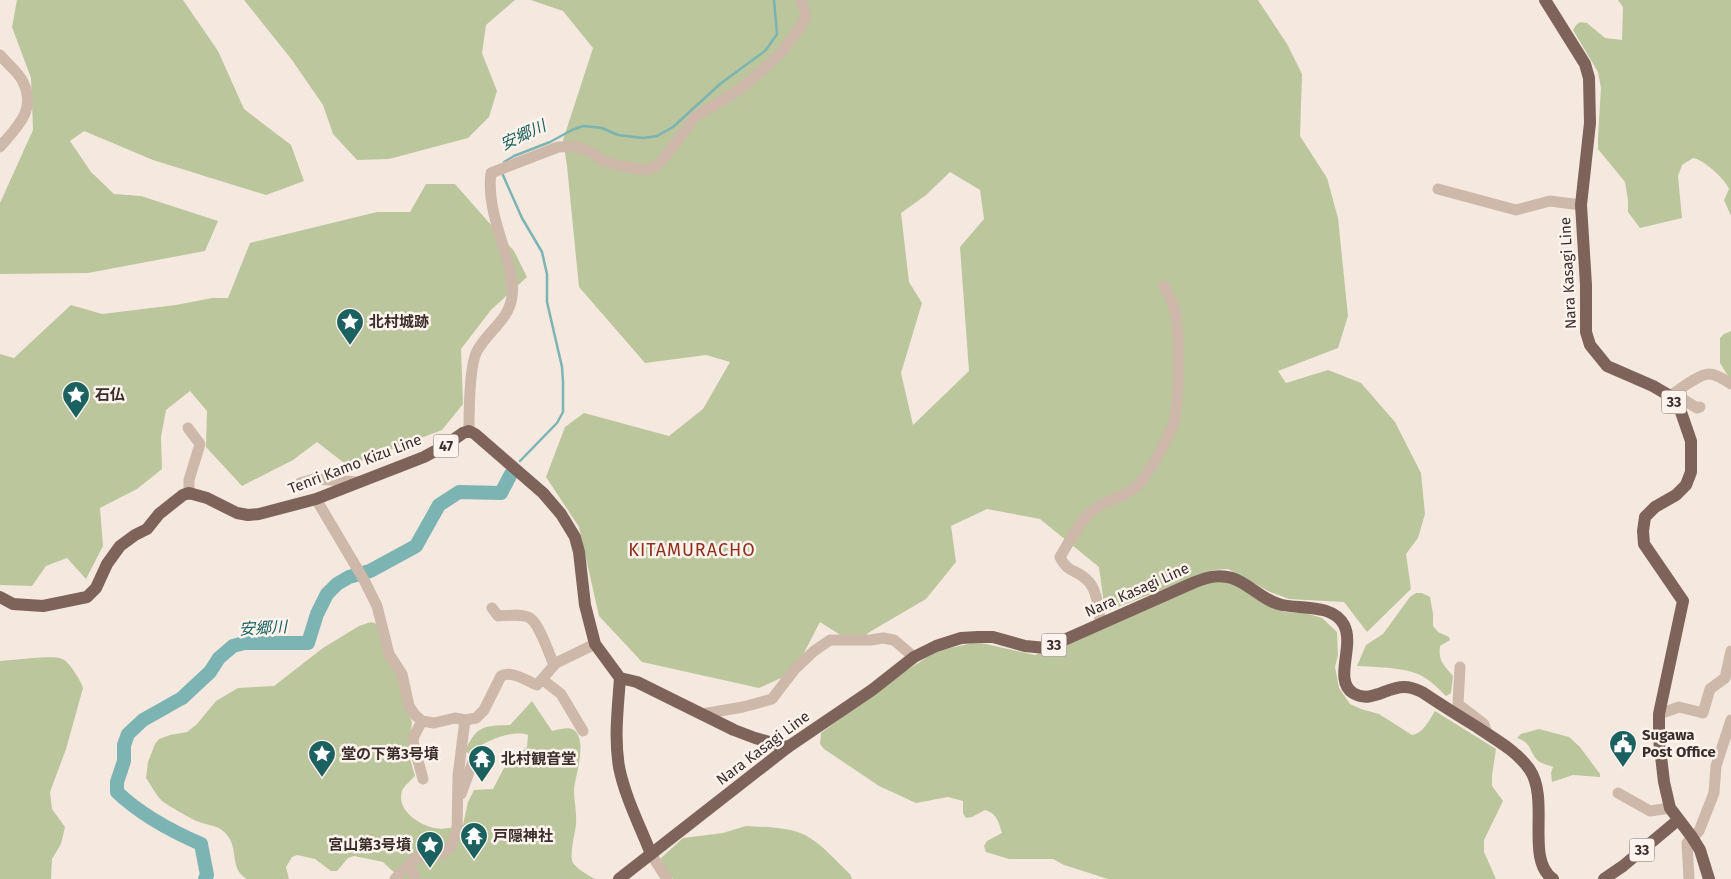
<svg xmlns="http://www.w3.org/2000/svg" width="1731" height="879" font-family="'Fira Sans','Noto Sans JP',sans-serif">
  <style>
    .green { fill: #bbc69d; fill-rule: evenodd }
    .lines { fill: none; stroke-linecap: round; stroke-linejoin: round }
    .stream { stroke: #7bb4b2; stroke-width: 2.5 }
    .river { stroke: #7bb4b2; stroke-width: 14 }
    .minor { stroke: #ceb8a9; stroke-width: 11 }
    .major { stroke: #7e635a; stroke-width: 12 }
    .labels { text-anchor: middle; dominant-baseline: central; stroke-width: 5; stroke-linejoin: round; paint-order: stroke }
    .shield { fill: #fcf3ec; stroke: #756964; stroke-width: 1 }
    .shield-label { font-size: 14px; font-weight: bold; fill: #3b2e2a }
    .street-label { font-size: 15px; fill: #3b2e2a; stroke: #fcf3ec }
    .poi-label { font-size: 15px; font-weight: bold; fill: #3b2e2a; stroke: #fcf3ec; text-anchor: start }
    .water-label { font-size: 16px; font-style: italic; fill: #1b6160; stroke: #fcf3ec }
    .quarter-label { font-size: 18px; letter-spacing: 1px; fill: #912f1c; stroke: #fcf3ec }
  </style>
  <rect width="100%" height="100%" fill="#f5e9df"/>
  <g class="green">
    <path d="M 17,0 L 183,0 L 218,51 L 244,109 L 291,145 L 304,181 L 266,195 L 153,160 L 84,131 L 70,141 L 91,172 L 114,194 L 141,196 L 218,221 L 205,251 L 88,273 L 0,274 L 0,203 L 33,130 L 31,78 L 12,27 Z"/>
    <path d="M 244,0 L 515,0 L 486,25 L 482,53 L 497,91 L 489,117 L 468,138 L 389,159 L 357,160 L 333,134 L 323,105 L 292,60 Z"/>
    <path d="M 531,0 L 1258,0 L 1287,44 L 1302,74 L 1300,136 L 1327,178 L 1338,218 L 1348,316 L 1338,348 L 1278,371 L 1286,383 L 1328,370 L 1361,383 L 1395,422 L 1421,473 L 1425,514 L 1418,538 L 1406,554 L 1411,589 L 1367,632 L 1344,602 L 1289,599 L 1270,592 L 1228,569 L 1213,570 L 1105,612 L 1099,567 L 1040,519 L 987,509 L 951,526 L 956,562 L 926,599 L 873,630 L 853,643 L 820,622 L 794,672 L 759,688 L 642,662 L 599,616 L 579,527 L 546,477 L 565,427 L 584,413 L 669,436 L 703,409 L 730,362 L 706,355 L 645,363 L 579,287 L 567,166 L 563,140 L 593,48 L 563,11 ZM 950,172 L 980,190 L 984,219 L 960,247 L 969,371 L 913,425 L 901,373 L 922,303 L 909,282 L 901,213 L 926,195 Z"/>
    <path d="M 1618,0 L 1731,0 L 1731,216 L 1724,200 L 1729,189 C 1726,180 1703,159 1693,158 L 1682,165 L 1678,176 L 1682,218 L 1640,228 L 1628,212 L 1628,200 L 1625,182 L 1598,149 L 1598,137 L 1601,88 L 1598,72 L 1573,30 L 1576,25 L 1580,22 L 1587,23 L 1605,38 L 1622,40 L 1623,7 Z"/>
    <path d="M 426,184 L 455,184 L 514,251 L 527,277 L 491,310 L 461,349 L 463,404 L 442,430 L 348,466 L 317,442 L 293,460 L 242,486 L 206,447 L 207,411 L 190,391 L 166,410 L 161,437 L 162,469 L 137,489 L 100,508 L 103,546 L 86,579 L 67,558 L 46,566 L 32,586 L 0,585 L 0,354 L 14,358 L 71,305 L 102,314 L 176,305 L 212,298 L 228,298 L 250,243 L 377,212 L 410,212 Z"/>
    <path d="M 1731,331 L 1731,381 L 1720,363 L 1720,338 L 1724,334 Z"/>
    <path d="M 1210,580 L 1232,582 L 1284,612 L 1305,613 L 1322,618 L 1337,632 L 1338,655 L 1335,667 L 1339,688 L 1350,704 L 1361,709 L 1379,714 L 1412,735 C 1424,733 1429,720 1435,711 L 1496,749 L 1492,775 L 1492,786 L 1503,801 L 1484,840 L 1484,852 L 1496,879 L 1108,879 L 1064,865 L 1053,859 L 1009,859 L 986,852 L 984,846 L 987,841 L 1002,833 C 999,823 997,813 985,810 L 972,817 L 966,818 L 963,813 L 963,801 L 948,797 L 916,803 L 879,786 L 824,749 L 820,744 L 821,733 L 904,672 L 937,651 L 977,642 L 1035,655 L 1111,624 Z"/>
    <path d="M 1416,593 L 1422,593 L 1430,597 L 1433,614 L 1433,626 L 1438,632 L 1449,637 L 1450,640 L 1440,646 C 1438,661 1444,665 1453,676 L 1451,693 L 1446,696 C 1438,688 1429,679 1418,674 C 1400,667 1376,667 1357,666 L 1366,645 L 1383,634 L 1410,597 Z"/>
    <path d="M 371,622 L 377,624 L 400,678 L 412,723 L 408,752 L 415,776 C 411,780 404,786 402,791 C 396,810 419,825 435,828 C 445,830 454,827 463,825 L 468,802 L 474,790 L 493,789 L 505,766 L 527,747 L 528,735 C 513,729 481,742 470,754 L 465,751 C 477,725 484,726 510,725 L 532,701 L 552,731 C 558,730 569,726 574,730 C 588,741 575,776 574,790 C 574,801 577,813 576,825 C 575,833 569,856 573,863 C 577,869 588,875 595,879 L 401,879 L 383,862 L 354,856 L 348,858 L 337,871 L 331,871 L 315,859 L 297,855 L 292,857 L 286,867 L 289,879 L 247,879 C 229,869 239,849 227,835 C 219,825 210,826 199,822 C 191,819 169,806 162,801 C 156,795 151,785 146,778 L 148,762 L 155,744 L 159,739 L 170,735 L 187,732 L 197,724 L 216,701 L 238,688 L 274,686 L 323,648 L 359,626 Z"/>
    <path d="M 33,658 C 42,658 54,656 62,659 C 69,661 81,681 83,688 L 66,749 L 50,792 L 52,809 L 65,827 L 61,844 L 52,859 L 51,879 L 0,879 L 0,661 Z"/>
    <path d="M 1539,729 L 1569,737 L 1580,747 L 1600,774 L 1600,777 L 1573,775 L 1552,782 L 1551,773 L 1553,767 C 1548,765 1540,763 1537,760 C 1529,751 1532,743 1517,738 L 1521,734 Z"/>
    <path d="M 746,826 C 764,827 789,827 805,835 C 822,844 836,861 850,874 L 852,879 L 673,879 L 660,859 L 683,838 L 723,833 Z"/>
  </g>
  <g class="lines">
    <g class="stream">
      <path d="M 504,162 L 514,156 L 550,142 L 572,130 L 583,126 L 602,128 L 618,135 L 643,138 L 657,136 L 673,127 L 720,84 L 766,50 L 777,34 L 774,0"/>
      <path d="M 502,173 L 522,218 L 542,252 L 547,274 L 547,302 L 562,367 L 563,382 L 563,412 L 557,423 L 520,461"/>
    </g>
    <path class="river" d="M 205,879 L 207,875 L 201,844 C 171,831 141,815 117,792 L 117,782 L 124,761 L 124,745 L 128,734 L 143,720 L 182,698 L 210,672 L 219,658 L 233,646 L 244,643 L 308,643 L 317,614 L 327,594 L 337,584 L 349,577 L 370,571 L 416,546 L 439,505 L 459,492 L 501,493 L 511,474"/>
    <g class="minor">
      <path d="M 0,55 C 7,64 18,71 23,82 C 37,110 17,127 0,147"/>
      <path d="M 1438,189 L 1516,210 L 1550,201 L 1581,205"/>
      <path d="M 1670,396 C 1679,390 1699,374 1709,374 C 1717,374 1725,380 1731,384"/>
      <path d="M 1673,399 L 1681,398 L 1697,408 L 1700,407"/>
      <path d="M 188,428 L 200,444 L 189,480 L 189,493"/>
      <path d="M 469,431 C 469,413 469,366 477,351 C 487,332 509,320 512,297 C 514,284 510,271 507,259 C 499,231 487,202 491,173 L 558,147 L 574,146 L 591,152 L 603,161 L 616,165 L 645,170 L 653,168 L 661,162 L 695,117 L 737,91 L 760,72 L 780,54 L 801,26 L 806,15 L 801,0"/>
      <path d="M 300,483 L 314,479 L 359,482"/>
      <path d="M 316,499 L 364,580 L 377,606 L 389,654 L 402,674 L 409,706 L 415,715 L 422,721 L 434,723 L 455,718 L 465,720 L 476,718 L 484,710 L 501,676 C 511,670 527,681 537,685 L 556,663 L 595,644"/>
      <path d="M 492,608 L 498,616 C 507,616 522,613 530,618 C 540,625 549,654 554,665"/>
      <path d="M 1101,624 C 1098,611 1098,592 1089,582 C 1078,569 1068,574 1060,557 C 1070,541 1082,515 1099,506 C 1112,498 1128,496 1139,484 C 1150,471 1167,441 1173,425 C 1180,404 1180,328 1174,307 C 1171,299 1168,293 1164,286"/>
      <path d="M 1460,667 L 1458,704 L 1484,724 L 1487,734"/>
      <path d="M 543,680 L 561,694 L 583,731"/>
      <path d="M 702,714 L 743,707 L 772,699 L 795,669 L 814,651 L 830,640 L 871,640 L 883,638 L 894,640 L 914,657"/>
      <path d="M 1659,714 L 1679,707 L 1703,713 L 1710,689 L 1725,678 L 1731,651"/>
      <path d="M 422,721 L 414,736 L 413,742 L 423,779"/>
      <path d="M 1618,793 L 1650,811 L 1670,808"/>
      <path d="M 461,794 L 475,756"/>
      <path d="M 651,854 L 667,879"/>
      <path d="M 410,863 L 415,879"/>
      <path d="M 395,879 L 415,858 L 441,854 L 450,847 L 457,832 L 458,776 L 465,720"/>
      <path d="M 1689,879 L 1687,843 L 1699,831 L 1714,793 L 1716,766 L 1731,720"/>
    </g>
    <g class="major">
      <path d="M 1545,0 L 1585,64 L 1589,78 L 1590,123 L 1581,205 L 1586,285 L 1586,332 L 1590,345 L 1607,366 L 1653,386 L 1670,396 L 1681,412 L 1691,441 L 1691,472 L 1686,485 L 1676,495 L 1655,507 L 1645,517 L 1643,531 L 1644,544 L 1683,601 L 1659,714 L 1659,739 L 1664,782 L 1670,808 L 1692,837 L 1700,850 L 1709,879"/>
      <path d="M 0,597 L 13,604 L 43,606 L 87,597 L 96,588 L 107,564 L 120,546 L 135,535 L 147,529 L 159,514 L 183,495 L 189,493 L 207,498 L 237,513 L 248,515 L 259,514 L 316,499 L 424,457 L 446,445 L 463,433 L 469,431 L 475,434 L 543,493 L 561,514 L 575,537 L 579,552 L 585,605 L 595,644 L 620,678 L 637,682 L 734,730 L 755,738 L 788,747"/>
      <path d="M 620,678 C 618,707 614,737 619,767 C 625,797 640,826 651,854"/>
      <path d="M 619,879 L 788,747 L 872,690 L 914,657 L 936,646 L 961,638 L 978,637 L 993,637 L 1025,646 L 1046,648 L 1195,582 C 1208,577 1219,574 1232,578 C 1250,584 1263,601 1282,605 C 1302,609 1333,604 1344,625 C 1355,646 1333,680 1353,693 C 1371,704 1386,687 1404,687 C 1411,687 1416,689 1422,692 C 1440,704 1459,716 1477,727 C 1496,740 1517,751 1530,770 C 1550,801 1525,860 1553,879"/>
      <path d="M 1604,879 L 1623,866 L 1678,820"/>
    </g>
  </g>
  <defs>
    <symbol id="sight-pin" viewBox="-11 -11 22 30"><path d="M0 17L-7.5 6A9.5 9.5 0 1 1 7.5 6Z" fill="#1b6160" stroke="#fcf3ec"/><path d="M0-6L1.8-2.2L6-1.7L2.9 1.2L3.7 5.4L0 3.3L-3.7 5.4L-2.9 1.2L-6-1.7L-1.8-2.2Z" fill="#fff"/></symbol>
    <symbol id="civic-pin" viewBox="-11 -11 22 30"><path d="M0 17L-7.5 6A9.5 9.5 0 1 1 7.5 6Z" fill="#1b6160" stroke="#fcf3ec"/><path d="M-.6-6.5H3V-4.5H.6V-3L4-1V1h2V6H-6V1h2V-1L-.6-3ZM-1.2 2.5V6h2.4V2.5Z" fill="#fff"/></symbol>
    <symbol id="temple-pin" viewBox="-11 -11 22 30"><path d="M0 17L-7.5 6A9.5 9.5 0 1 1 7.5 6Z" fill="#1b6160" stroke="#fcf3ec"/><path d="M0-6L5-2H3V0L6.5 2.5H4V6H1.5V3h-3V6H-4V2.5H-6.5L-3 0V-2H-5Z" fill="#fff"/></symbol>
  </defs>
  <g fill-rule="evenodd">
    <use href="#sight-pin" x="334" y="306" width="32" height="43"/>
    <use href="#sight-pin" x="60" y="379" width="32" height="43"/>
    <use href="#civic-pin" x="1607" y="728" width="32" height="43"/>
    <use href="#sight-pin" x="306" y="738" width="32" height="43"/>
    <use href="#temple-pin" x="466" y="743" width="32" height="43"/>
    <use href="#temple-pin" x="458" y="820" width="32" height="43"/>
    <use href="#sight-pin" x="414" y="829" width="32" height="43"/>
  </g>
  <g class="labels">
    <g class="shield">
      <rect x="1661.5" y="390.5" width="25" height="23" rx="4"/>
      <rect x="433.5" y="434.5" width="25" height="23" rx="4"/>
      <rect x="1041.5" y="633.5" width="25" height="23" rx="4"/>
      <rect x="1629.5" y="838.5" width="25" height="23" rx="4"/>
    </g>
    <g class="shield-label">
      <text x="1674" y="402">33</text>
      <text x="446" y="446">47</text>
      <text x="1054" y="645">33</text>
      <text x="1642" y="850">33</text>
    </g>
    <g class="street-label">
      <text transform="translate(1568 273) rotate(-93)">Nara Kasagi Line</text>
      <text transform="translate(355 464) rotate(-21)">Tenri Kamo Kizu Line</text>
      <text transform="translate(1137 590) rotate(-24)">Nara Kasagi Line</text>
      <text transform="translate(763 748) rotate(-37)">Nara Kasagi Line</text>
    </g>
    <g class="poi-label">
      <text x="369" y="322">北村城跡</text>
      <text x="95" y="395">石仏</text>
      <text x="1642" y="735">Sugawa<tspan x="1642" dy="17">Post Office</tspan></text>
      <text x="341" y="754">堂の下第3号墳</text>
      <text x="501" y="759">北村観音堂</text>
      <text x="493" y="836">戸隠神社</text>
      <text x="411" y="845" text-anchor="end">宮山第3号墳</text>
    </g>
    <g class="water-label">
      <text transform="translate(523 135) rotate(-25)">安郷川</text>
      <text transform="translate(263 628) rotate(-3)">安郷川</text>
    </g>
    <g class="quarter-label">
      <text x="692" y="550">KITAMURACHO</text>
    </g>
  </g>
</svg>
